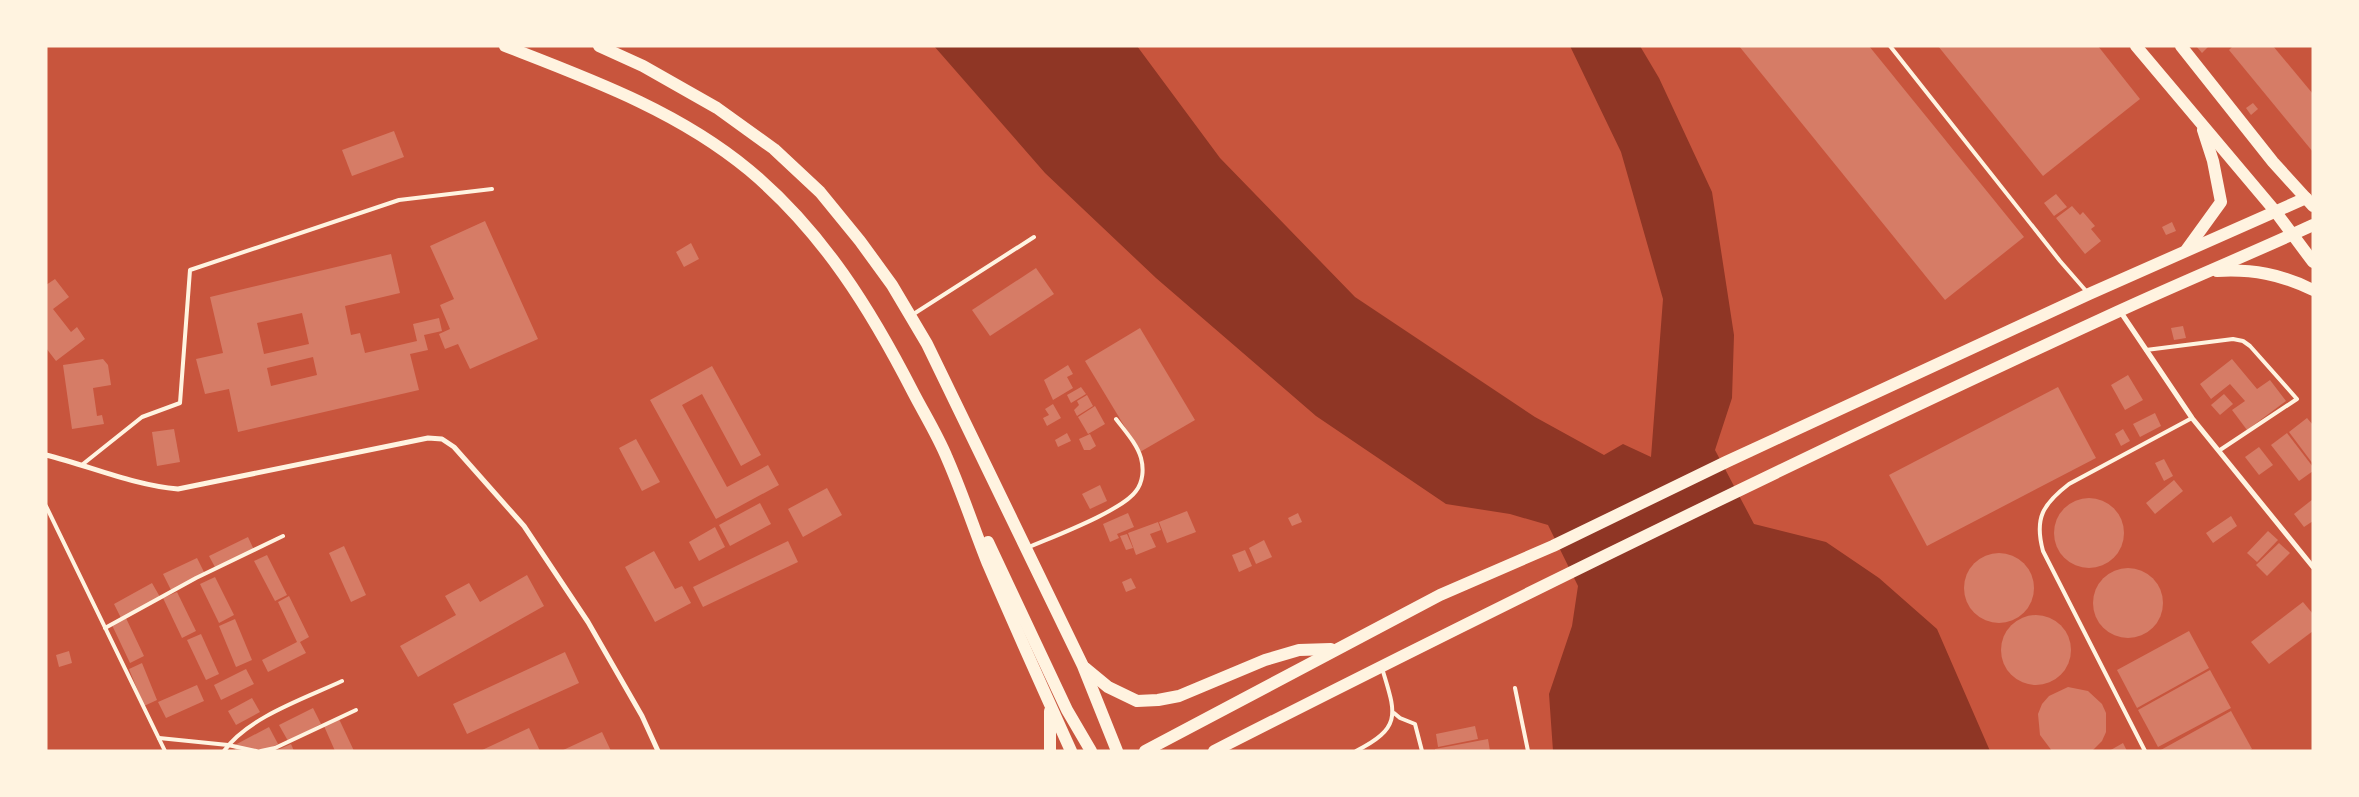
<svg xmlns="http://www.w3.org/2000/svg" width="2359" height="797" font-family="'Alegreya Sans',sans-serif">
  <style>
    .water { fill: #8f3625 }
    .building { fill: #d67c66; fill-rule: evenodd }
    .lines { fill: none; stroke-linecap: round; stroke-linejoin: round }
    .service { stroke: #fff3e0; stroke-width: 4 }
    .minor { stroke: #fff3e0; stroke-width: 5 }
    .primary { stroke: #fff3e0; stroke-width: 12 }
  </style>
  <rect width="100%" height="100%" fill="#c8553d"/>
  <path class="water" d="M 934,46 L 1137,46 L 1220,158 L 1355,297 L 1535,417 L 1604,455 L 1623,444 L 1651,457 L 1663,299 L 1621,152 L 1570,46 L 1640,46 L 1659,78 L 1712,192 L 1734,335 L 1732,398 L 1715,450 L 1754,524 L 1826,542 L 1879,578 L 1937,629 L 1990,751 L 1553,751 L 1549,694 L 1572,626 L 1578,586 L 1548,525 L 1510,514 L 1446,504 L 1316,416 L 1156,278 L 1045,173 Z"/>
  <g class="building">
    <path d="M 1739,46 L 1869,46 L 2024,237 L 1945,300 Z"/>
    <path d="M 1938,46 L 2098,46 L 2140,99 L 2043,176 Z"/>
    <path d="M 2196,46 L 2209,46 L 2202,53 Z"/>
    <path d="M 2233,46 L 2273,46 L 2313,94 L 2313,152 L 2229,50 Z"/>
    <path d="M 2253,103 L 2258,109 L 2251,115 L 2246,108 Z"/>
    <path d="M 394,131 L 404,157 L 352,176 L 342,150 Z"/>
    <path d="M 2056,194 L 2067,207 L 2054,216 L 2044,203 Z"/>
    <path d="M 2072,206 L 2080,215 L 2083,212 L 2095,226 L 2091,229 L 2101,241 L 2085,254 L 2056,218 Z"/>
    <path d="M 485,221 L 538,339 L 470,369 L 458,344 L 445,349 L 439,334 L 450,329 L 440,305 L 454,299 L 430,246 Z"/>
    <path d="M 2172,222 L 2176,231 L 2166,235 L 2162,227 Z"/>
    <path d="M 691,243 L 699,259 L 684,267 L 676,252 Z"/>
    <path d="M 391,254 L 400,293 L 345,306 L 351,335 L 360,333 L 365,353 L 417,341 L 413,324 L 439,318 L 442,331 L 424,335 L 428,350 L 410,354 L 419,390 L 238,432 L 229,389 L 205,394 L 196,359 L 223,353 L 210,297 ZM 302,313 L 309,344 L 264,354 L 257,323 ZM 313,357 L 317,375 L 271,386 L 267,368 Z"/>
    <path d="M 1036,268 L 1054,294 L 990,336 L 972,310 Z"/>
    <path d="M 55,279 L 69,297 L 53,309 L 71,332 L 77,327 L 85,339 L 56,361 L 46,348 L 46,285 Z"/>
    <path d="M 2183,326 L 2186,338 L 2174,340 L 2171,328 Z"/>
    <path d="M 1140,328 L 1195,420 L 1140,452 L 1085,361 Z"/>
    <path d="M 103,359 L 108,365 L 111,385 L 93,388 L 97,416 L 102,415 L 104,424 L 72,429 L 63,365 Z"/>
    <path d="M 2232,359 L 2257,389 L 2270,380 L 2286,401 L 2247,430 L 2232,410 L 2245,401 L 2230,384 L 2211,399 L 2200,384 Z"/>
    <path d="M 1068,365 L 1073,374 L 1067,377 L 1073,388 L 1053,400 L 1044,380 Z"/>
    <path d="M 712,366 L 761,455 L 741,466 L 702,394 L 682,405 L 727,487 L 768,465 L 779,485 L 716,519 L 650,400 Z"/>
    <path d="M 2128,375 L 2143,400 L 2125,410 L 2111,385 Z"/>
    <path d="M 1081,387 L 1086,394 L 1071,403 L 1067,395 Z"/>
    <path d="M 2058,387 L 2096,458 L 1927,546 L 1889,475 Z"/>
    <path d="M 2224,394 L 2233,404 L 2220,415 L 2211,405 Z"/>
    <path d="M 1087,395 L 1093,406 L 1077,416 L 1074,410 L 1079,405 L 1077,401 Z"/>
    <path d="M 1053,404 L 1061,418 L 1047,426 L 1043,418 L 1049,415 L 1045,409 Z"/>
    <path d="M 1095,406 L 1105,424 L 1088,434 L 1078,417 Z"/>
    <path d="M 2155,413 L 2161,426 L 2140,437 L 2133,424 Z"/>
    <path d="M 2307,418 L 2313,425 L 2313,464 L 2289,432 Z"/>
    <path d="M 174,429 L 180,462 L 157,466 L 152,432 Z"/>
    <path d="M 2123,429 L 2130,441 L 2121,446 L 2115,434 Z"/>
    <path d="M 1067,433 L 1071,441 L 1058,447 L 1055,440 Z"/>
    <path d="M 2287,433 L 2313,467 L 2313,471 L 2299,481 L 2271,445 Z"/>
    <path d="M 1090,434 L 1096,446 L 1090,450 L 1084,450 L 1079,439 Z"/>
    <path d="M 636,439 L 660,482 L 642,491 L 619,448 Z"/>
    <path d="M 2259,447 L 2273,465 L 2259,475 L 2245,457 Z"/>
    <path d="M 2164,459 L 2173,476 L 2164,481 L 2155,463 Z"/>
    <path d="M 2174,480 L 2183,491 L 2155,514 L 2146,503 Z"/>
    <path d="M 1100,485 L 1107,501 L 1090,509 L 1082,494 Z"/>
    <path d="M 827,488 L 842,515 L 803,537 L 788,509 Z"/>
    <circle cx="2089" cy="533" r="35"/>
    <path d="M 2313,499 L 2313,521 L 2304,527 L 2294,514 Z"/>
    <path d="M 760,503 L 771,524 L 730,546 L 719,525 Z"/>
    <path d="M 1187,511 L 1196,532 L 1167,543 L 1159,522 Z"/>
    <path d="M 1128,513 L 1134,527 L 1117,534 L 1119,538 L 1110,542 L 1103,524 Z"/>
    <path d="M 1298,513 L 1302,522 L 1292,526 L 1288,518 Z"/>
    <path d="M 2231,516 L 2237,526 L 2213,543 L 2206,533 Z"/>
    <path d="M 1158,522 L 1161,530 L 1150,534 L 1156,547 L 1136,555 L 1128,533 Z"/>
    <path d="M 715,527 L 725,547 L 699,561 L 689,542 Z"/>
    <path d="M 2268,531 L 2278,540 L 2257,562 L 2247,553 Z"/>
    <path d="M 1127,534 L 1133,548 L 1126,550 L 1120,536 Z"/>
    <path d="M 248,537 L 254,550 L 216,569 L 209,556 Z"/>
    <path d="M 1264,540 L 1272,557 L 1256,564 L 1249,548 Z"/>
    <path d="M 788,541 L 798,562 L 703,607 L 693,587 Z"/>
    <path d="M 2279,543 L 2290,553 L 2267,576 L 2256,565 Z"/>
    <path d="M 344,546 L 366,595 L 351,602 L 329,553 Z"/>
    <path d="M 1245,550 L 1252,566 L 1239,572 L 1232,555 Z"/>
    <path d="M 654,551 L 675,589 L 682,586 L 691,603 L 655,622 L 625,567 Z"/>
    <circle cx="1999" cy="588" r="35"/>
    <path d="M 267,555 L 287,595 L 275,601 L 254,561 Z"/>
    <path d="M 197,558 L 205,574 L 171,590 L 163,574 Z"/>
    <circle cx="2128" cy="603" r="35"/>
    <path d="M 527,575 L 544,606 L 418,677 L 400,646 L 456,615 L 445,596 L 469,583 L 480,602 Z"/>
    <path d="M 215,577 L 234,615 L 219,623 L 200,584 Z"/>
    <path d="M 1131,578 L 1136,588 L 1126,592 L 1122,582 Z"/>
    <path d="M 152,583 L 160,597 L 125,616 L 144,656 L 130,663 L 111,623 L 121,618 L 114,604 Z"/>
    <path d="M 177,592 L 196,631 L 182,638 L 163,598 Z"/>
    <path d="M 289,596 L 309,637 L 300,642 L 306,653 L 268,672 L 262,660 L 297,642 L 278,602 Z"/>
    <path d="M 2303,602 L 2313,614 L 2313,631 L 2269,664 L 2251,642 Z"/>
    <circle cx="2036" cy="650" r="35"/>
    <path d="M 235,619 L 252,660 L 236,667 L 219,626 Z"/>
    <path d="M 2189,631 L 2209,668 L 2137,708 L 2117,670 Z"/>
    <path d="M 201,634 L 219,674 L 206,680 L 187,640 Z"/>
    <path d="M 69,651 L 72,663 L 59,667 L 56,655 Z"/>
    <path d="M 565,652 L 579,683 L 467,734 L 453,704 Z"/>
    <path d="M 142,663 L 157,700 L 144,706 L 129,669 Z"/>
    <path d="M 246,669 L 254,684 L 221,700 L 214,685 Z"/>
    <path d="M 2210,670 L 2231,708 L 2158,747 L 2138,710 Z"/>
    <path d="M 197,685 L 204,701 L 166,718 L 158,702 Z"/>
    <path d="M 2068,687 L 2088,691 L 2102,704 L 2106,713 L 2106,732 L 2102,741 L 2092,751 L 2052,751 L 2040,735 L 2038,714 L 2042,704 L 2049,696 Z"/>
    <path d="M 252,698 L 260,712 L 236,725 L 228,711 Z"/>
    <path d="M 313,708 L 321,724 L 288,741 L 279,725 Z"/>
    <path d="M 2231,711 L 2252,749 L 2248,751 L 2159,751 Z"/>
    <path d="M 339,719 L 354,751 L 335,751 L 324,726 Z"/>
    <path d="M 1475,726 L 1478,739 L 1438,747 L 1436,734 Z"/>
    <path d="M 269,727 L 278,744 L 266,751 L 236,751 L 233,746 Z"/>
    <path d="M 529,728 L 540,751 L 480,751 Z"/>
    <path d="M 602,732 L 611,751 L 561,751 Z"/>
    <path d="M 1488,739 L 1490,751 L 1435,751 L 1435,749 Z"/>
    <path d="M 2123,743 L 2127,751 L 2109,751 Z"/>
    <path d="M 291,744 L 294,751 L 275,751 Z"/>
  </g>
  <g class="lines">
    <g class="service">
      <path d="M 1890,46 L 2060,261 L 2087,292"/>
      <path d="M 912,315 L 1034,237"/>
      <path d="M 2146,350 L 2233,339 L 2243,341 L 2250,346 L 2297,399 L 2220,450"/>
      <path d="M 83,464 L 142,417 L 180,403 L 190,270 L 399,200 L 492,189"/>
      <path d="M 46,506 L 165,751"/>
      <path d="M 1027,548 C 1052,537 1122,511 1136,491 C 1143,482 1144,469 1141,458 C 1137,444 1125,431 1116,419"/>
      <path d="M 105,628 L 196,578 L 283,536"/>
      <path d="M 1515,688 L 1528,751"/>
      <path d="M 1394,713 L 1400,718 L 1415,724 L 1422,751"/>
      <path d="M 159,738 L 228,745 L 256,751"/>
      <path d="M 224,751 C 248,717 306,698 342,681"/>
      <path d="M 261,751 L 275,748 L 356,710"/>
      <path d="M 1356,751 C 1404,727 1395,712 1382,668"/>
      <path d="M 2145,751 L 2043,551 C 2034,518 2043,504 2069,484 L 2192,418"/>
    </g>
    <g class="minor">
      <path d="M 2120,311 L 2192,418 L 2313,567"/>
      <path d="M 46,455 C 90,466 133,485 178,489 L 428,438 L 442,439 L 454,447 L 524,526 L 588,622 L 642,716 L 658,751"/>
    </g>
    <g class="primary">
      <path d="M 505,46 C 590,79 678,111 749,170 C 823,232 871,310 914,394 C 925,415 938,436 947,458 C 962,492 974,529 988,564 C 1015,627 1043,689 1071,751"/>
      <path d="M 599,46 L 643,66 L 717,108 L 774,149 L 820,192 L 860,241 L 892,285 L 927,344 L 1083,666 L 1117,751"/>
      <path d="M 2136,46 L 2275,211 L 2313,262"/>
      <path d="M 2181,46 L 2273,162 L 2313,206"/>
      <path d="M 2187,249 L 2221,202 L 2213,161 L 2203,130"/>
      <path d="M 2217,271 C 2252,269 2281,274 2313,290"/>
      <path d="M 988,542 L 1067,710 L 1091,751"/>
      <path d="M 1085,668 L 1108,687 L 1137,701 L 1158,700 L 1179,696 L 1265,660 L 1299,650 L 1331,649"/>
      <path d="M 1050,711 L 1050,751"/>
      <path d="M 1145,751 L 1440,595 L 1553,546 L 1726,462 L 2089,294 L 2306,198"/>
      <path d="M 1214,751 C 1513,599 1813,452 2117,312 C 2182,282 2248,255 2313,225"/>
    </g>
  </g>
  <rect width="2359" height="797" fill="none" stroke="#fff3e0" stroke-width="95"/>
</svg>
